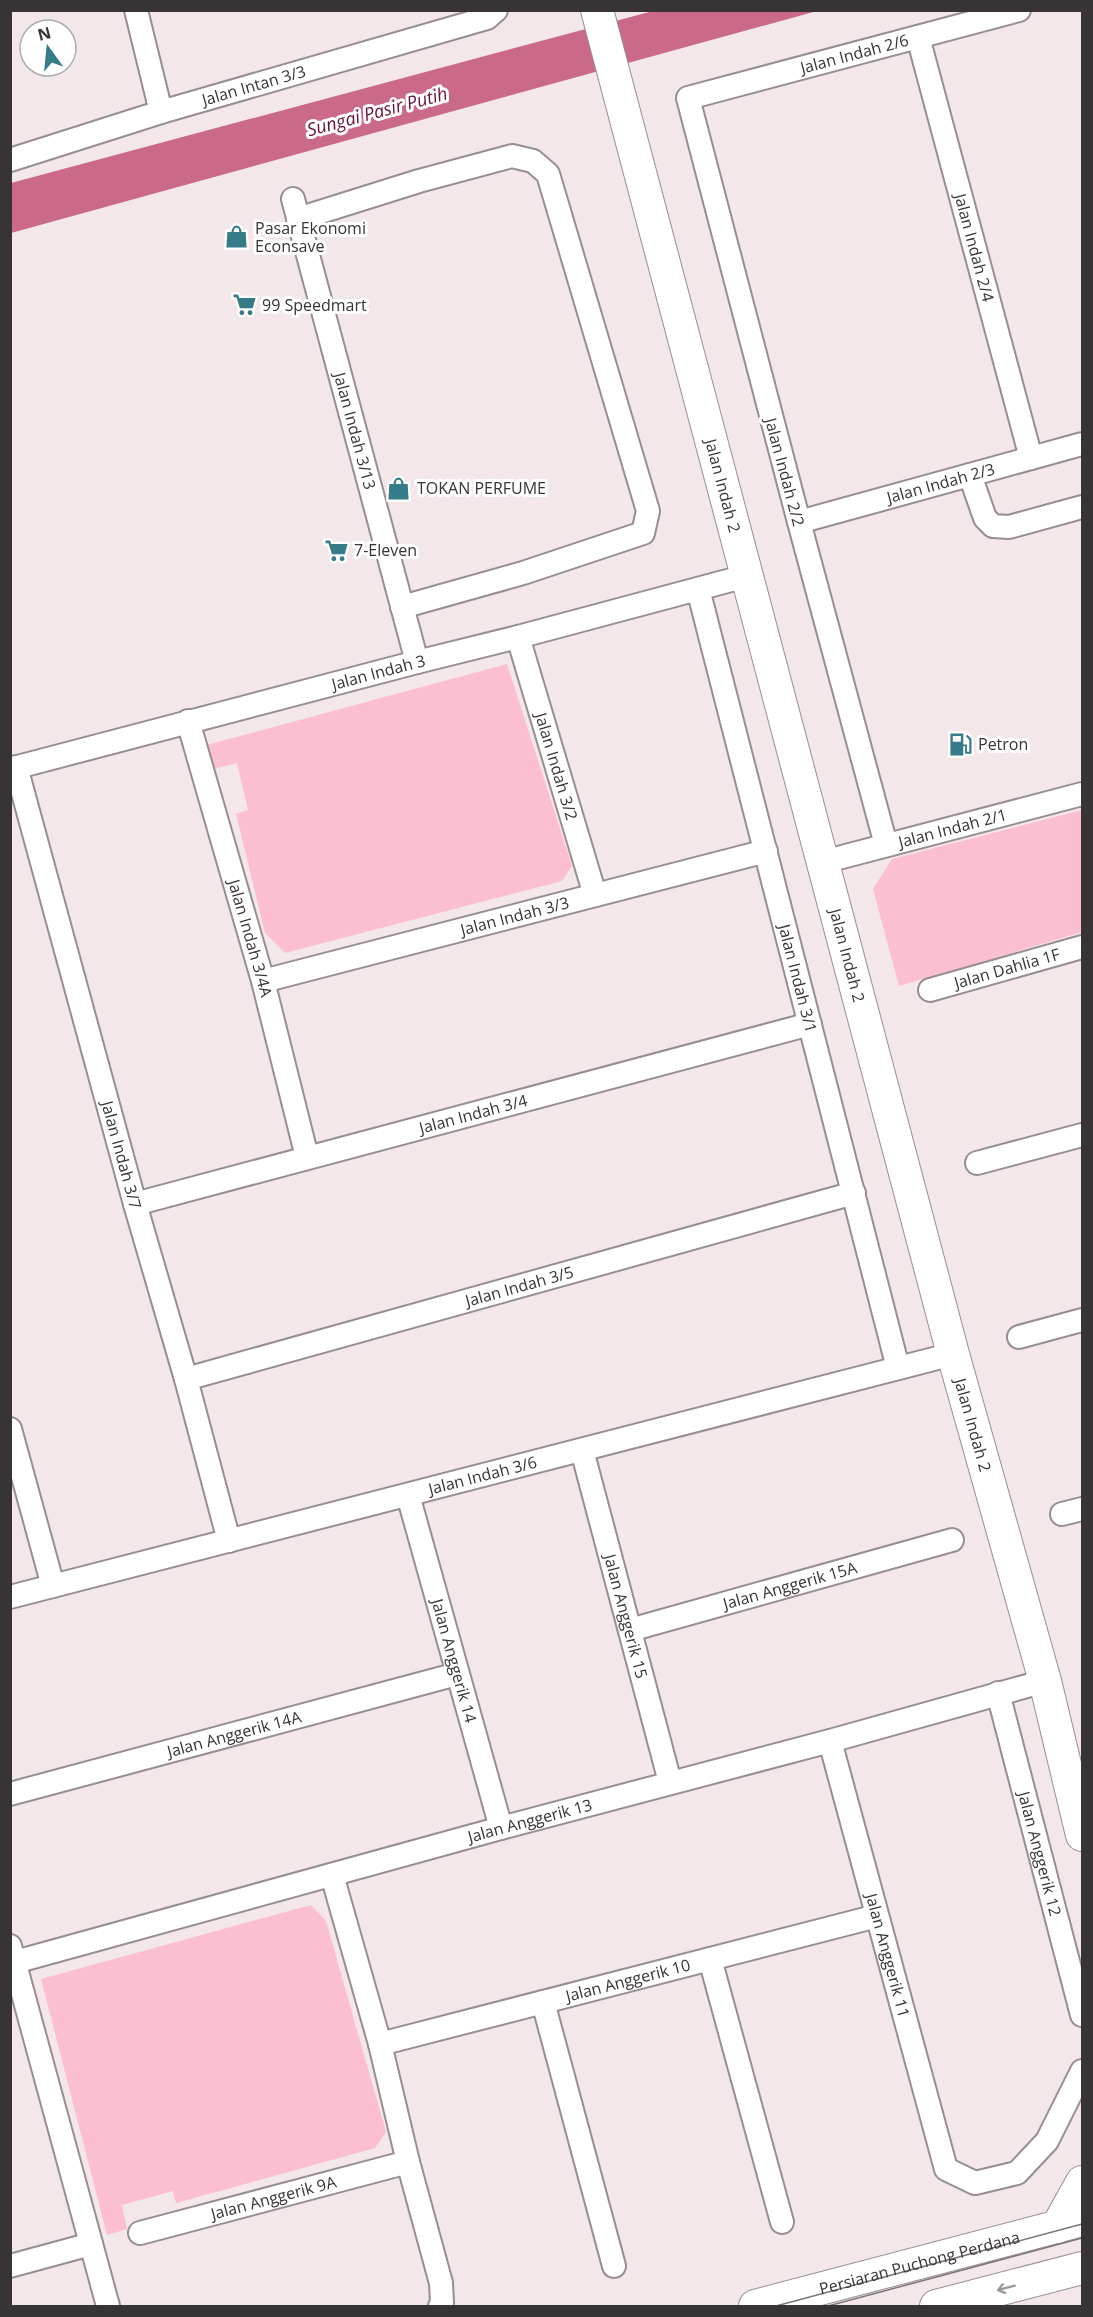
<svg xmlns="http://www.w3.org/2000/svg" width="1093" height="2317" font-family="'Open Sans',sans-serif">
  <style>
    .green { fill: #fbbfcf }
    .water { fill: #cb6989 }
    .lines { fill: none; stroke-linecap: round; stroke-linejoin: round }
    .street-casing { stroke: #988d90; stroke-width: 26 }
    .secondary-casing { stroke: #988d90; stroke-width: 34 }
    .street { stroke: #fff; stroke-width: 22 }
    .secondary { stroke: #fff; stroke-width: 32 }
    .tram { stroke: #7c7577; stroke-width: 1.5 }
    .oneway { stroke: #9c999a }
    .labels { text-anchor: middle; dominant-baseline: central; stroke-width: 6; stroke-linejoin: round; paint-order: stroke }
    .street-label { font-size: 16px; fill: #383334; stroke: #fff }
    .poi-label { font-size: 16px; fill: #383334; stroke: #fff; text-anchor: start }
    .water-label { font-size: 18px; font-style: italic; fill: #690e36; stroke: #fff }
  </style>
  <rect width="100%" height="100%" fill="#f3e7ea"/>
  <g class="green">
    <path d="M 507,664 L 572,866 L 562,881 L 285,953 L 265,933 L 236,814 L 248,810 L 237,763 L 209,770 L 203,746 Z"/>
    <path d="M 1082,810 L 1082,932 L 899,986 L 873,889 L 892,859 Z"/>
    <path d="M 311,1905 L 326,1921 L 386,2132 L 375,2148 L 176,2203 L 173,2191 L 122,2205 L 127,2229 L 107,2235 L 41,1979 Z"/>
  </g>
  <path class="water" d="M 653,11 L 817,11 L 11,233 L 11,183 Z"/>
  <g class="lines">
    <defs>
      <g id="street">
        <path d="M 136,10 L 161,112"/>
        <path id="s1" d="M 918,37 L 1031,458"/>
        <path id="s2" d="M 10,160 L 161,112 L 487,18 L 496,10"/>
        <path id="s3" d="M 293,199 L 417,662"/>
        <path d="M 298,219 L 419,181 L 512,156 L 533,161 L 548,174 L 648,511 L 643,533 L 523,573 L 402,607"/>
        <path d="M 970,475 L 985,518 L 993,526 L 1009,527 L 1082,507"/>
        <path id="s4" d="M 799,522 L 1082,444"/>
        <path id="s5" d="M 698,589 L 898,1368"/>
        <path id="s6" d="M 518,637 L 595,895"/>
        <path id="s7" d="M 188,721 L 263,981 L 307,1157"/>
        <path id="s8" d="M 16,767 L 135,1204 L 186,1379 L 229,1541"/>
        <path id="s9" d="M 10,769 L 417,662 L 518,637 L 746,576"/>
        <path id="s10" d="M 886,845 L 799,522 L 688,98 L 1019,10"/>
        <path id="s11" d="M 823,862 L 1082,794"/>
        <path id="s12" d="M 263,981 L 766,851"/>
        <path id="s13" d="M 930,990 L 1082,947"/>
        <path d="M 977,1163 L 1082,1135"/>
        <path id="s14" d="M 135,1204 L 810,1024"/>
        <path d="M 1019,1337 L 1082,1320"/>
        <path id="s15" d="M 186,1379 L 854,1193"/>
        <path d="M 10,1429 L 53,1586"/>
        <path id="s16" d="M 582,1450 L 670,1782"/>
        <path id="s17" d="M 408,1495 L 501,1828"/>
        <path d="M 1062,1514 L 1082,1509"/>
        <path id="s18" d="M 10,1597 L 953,1354"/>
        <path id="s19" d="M 630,1630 L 952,1540"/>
        <path id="s20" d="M 998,1693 L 1082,2015"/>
        <path id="s21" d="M 830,1741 L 946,2169 L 975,2183 L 1017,2173 L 1047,2141 L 1082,2071"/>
        <path id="s22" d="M 10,1794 L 457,1674"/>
        <path d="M 332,1875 L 380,2044 L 408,2162 L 441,2283 L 442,2303 L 440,2306"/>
        <path d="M 10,1946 L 108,2306"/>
        <path d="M 710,1959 L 782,2222"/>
        <path id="s23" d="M 15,1962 L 501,1828 L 830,1741 L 1045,1681"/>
        <path d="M 543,2002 L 614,2266"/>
        <path id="s24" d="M 380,2044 L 877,1916"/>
        <path id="s25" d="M 140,2233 L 408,2162"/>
        <path d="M 10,2266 L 91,2244"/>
      </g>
      <g id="secondary">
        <path id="s26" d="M 597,10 L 953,1354 L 1045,1681 L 1082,1835"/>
        <path d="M 1057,2227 L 1082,2182"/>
        <path id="s27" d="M 755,2306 L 1082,2220"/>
        <path d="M 936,2306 L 1082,2268"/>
      </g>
    </defs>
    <use href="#street" class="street-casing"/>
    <use href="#secondary" class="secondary-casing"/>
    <use href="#street" class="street"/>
    <use href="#secondary" class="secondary"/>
    <g class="tram">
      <path d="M 776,2306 L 1082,2224"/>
      <path d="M 828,2306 L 1082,2238"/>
    </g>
  </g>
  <defs><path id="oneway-shaft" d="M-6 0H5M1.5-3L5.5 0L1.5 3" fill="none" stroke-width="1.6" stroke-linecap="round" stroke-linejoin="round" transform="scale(1.5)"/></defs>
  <use class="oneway" href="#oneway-shaft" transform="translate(1006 2288) rotate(165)"/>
  <defs>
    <symbol id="shop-bare" viewBox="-9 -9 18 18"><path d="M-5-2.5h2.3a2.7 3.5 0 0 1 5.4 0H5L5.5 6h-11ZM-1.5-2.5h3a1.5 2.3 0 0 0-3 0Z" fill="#367c88" stroke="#fff" stroke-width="2.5" paint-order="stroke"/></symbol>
    <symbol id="supermarket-bare" viewBox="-9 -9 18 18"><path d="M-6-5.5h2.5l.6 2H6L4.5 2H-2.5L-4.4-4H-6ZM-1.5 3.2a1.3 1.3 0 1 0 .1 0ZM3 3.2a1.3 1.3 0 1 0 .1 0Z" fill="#367c88" stroke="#fff" stroke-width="2.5" paint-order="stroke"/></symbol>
    <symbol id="fuel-bare" viewBox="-9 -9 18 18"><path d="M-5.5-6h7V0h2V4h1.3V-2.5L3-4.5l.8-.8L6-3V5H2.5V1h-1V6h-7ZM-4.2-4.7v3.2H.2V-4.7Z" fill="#367c88" stroke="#fff" stroke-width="2.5" paint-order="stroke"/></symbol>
  </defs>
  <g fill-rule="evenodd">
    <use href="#shop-bare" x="220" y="220" width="33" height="33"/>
    <use href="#supermarket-bare" x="228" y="288" width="33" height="33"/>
    <use href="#shop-bare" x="382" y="472" width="33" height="33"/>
    <use href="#supermarket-bare" x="320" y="534" width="33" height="33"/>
    <use href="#fuel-bare" x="944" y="728" width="33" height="33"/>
  </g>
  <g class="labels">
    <g class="street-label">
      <text stroke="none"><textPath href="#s10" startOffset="945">Jalan Indah 2/6</textPath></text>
      <text stroke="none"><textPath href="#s2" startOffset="255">Jalan Intan 3/3</textPath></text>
      <text stroke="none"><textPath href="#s1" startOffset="218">Jalan Indah 2/4</textPath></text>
      <text stroke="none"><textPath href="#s3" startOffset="240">Jalan Indah 3/13</textPath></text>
      <text transform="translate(785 472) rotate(75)">Jalan Indah 2/2</text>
      <text stroke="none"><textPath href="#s4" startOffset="147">Jalan Indah 2/3</textPath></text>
      <text stroke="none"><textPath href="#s26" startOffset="492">Jalan Indah 2</textPath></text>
      <text stroke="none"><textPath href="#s9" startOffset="381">Jalan Indah 3</textPath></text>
      <text stroke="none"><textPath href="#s6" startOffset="135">Jalan Indah 3/2</textPath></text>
      <text stroke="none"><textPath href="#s11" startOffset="134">Jalan Indah 2/1</textPath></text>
      <text stroke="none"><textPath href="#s12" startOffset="260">Jalan Indah 3/3</textPath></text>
      <text stroke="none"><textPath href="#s7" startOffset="226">Jalan Indah 3/4A</textPath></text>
      <text stroke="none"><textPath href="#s26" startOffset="978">Jalan Indah 2</textPath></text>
      <text stroke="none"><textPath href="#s13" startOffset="80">Jalan Dahlia 1F</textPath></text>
      <text stroke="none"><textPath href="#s5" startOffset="402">Jalan Indah 3/1</textPath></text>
      <text stroke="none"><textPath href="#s14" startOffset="350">Jalan Indah 3/4</textPath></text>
      <text stroke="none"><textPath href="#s8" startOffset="402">Jalan Indah 3/7</textPath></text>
      <text stroke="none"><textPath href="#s15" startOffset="346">Jalan Indah 3/5</textPath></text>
      <text stroke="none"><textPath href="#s26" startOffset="1464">Jalan Indah 2</textPath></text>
      <text stroke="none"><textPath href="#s18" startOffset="488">Jalan Indah 3/6</textPath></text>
      <text stroke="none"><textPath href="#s19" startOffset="166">Jalan Anggerik 15A</textPath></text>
      <text stroke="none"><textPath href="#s16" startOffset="172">Jalan Anggerik 15</textPath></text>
      <text stroke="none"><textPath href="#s17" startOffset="172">Jalan Anggerik 14</textPath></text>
      <text stroke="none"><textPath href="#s22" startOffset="232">Jalan Anggerik 14A</textPath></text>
      <text stroke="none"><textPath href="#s23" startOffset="534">Jalan Anggerik 13</textPath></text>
      <text stroke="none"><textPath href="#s20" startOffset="166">Jalan Anggerik 12</textPath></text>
      <text stroke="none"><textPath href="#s21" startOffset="222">Jalan Anggerik 11</textPath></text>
      <text stroke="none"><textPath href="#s24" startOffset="256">Jalan Anggerik 10</textPath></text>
      <text stroke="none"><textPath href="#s25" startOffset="138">Jalan Anggerik 9A</textPath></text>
      <text stroke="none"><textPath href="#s27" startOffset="170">Persiaran Puchong Perdana</textPath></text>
    </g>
    <g class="poi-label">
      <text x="255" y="228">Pasar Ekonomi<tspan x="255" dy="18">Econsave</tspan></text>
      <text x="262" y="305">99 Speedmart</text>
      <text x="417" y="488">TOKAN PERFUME</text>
      <text x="354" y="550">7-Eleven</text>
      <text x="978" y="744">Petron</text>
    </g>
    <g class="water-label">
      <text transform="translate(377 111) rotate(-15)">Sungai Pasir Putih</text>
    </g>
  </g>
  <rect width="1093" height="2317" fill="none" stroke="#383334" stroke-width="24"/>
  <g transform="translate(48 48) rotate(345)"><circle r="28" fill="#ffffff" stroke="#afadae" stroke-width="1.5"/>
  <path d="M0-4.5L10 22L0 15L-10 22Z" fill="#367c88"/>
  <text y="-9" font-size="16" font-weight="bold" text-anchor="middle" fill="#383334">N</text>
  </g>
</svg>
